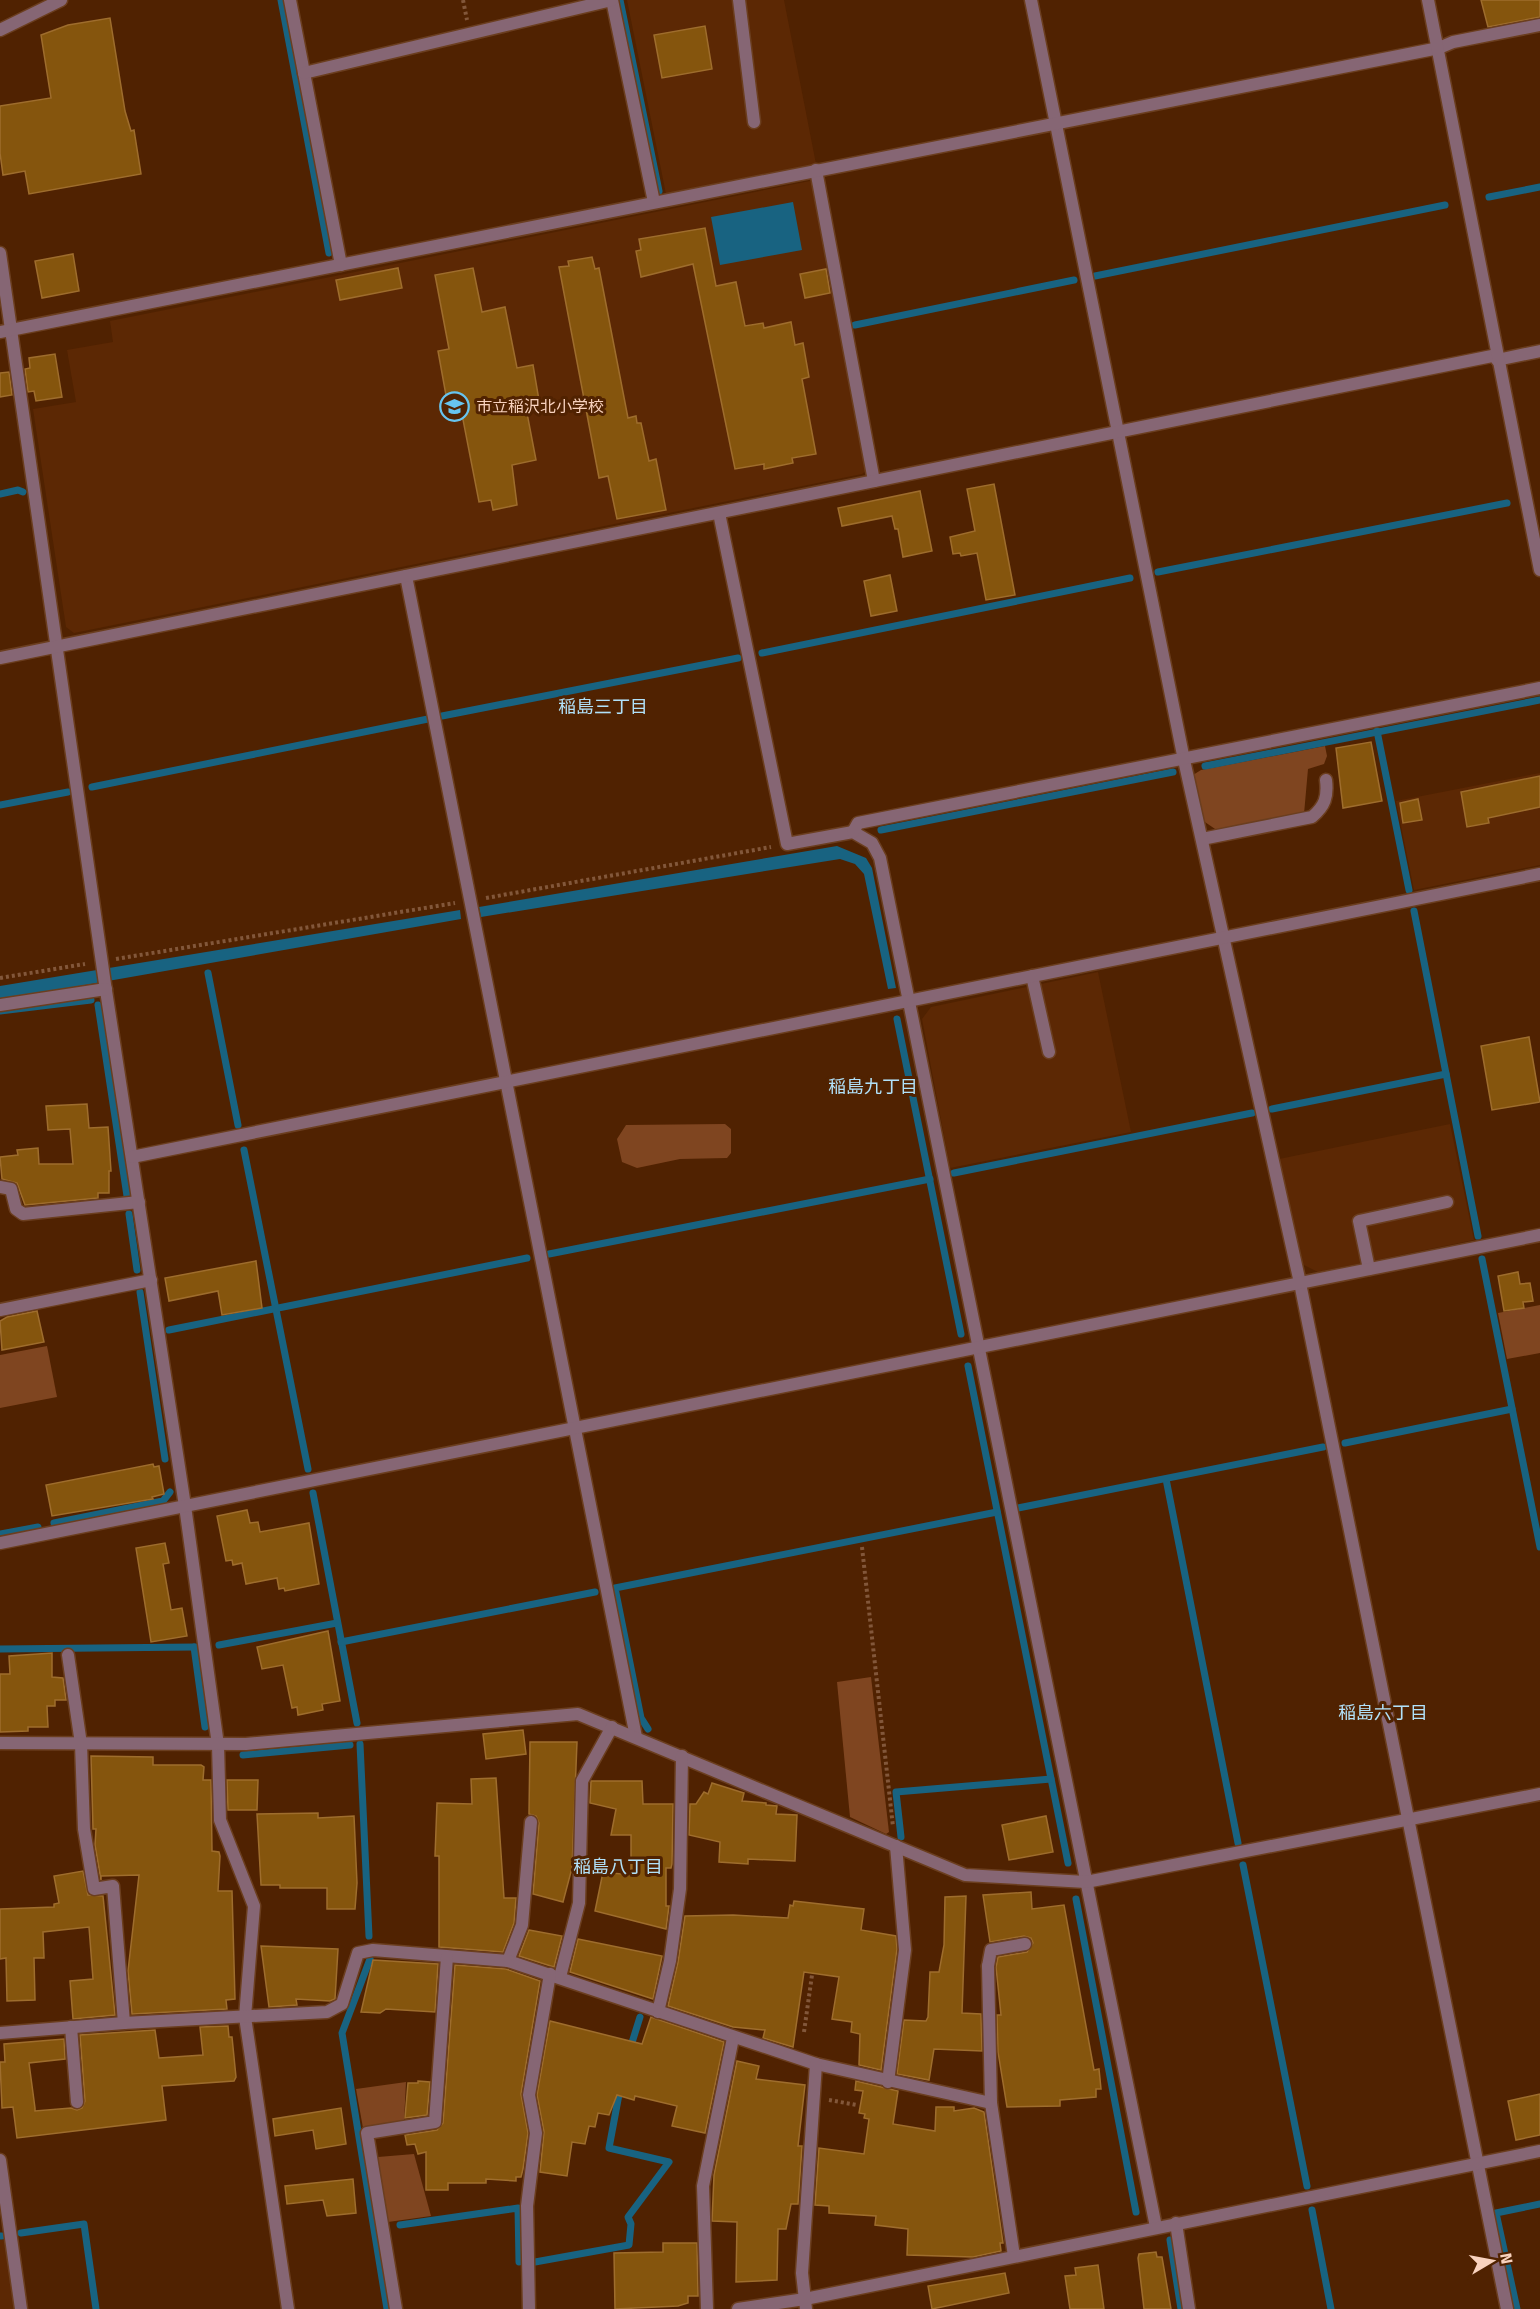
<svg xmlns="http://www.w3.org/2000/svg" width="1540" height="2309" font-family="'Fira Sans','Noto Sans JP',sans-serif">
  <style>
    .built { fill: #5c2804 }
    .green { fill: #7f4520 }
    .water { fill: #186381 }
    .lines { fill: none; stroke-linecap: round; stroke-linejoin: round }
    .stream { stroke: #186381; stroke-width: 7 }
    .building { fill: #85550d; stroke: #9e6d2d; stroke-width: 1.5 }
    .service-casing { stroke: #6b3e1f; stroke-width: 15 }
    .minor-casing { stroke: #6b3e1f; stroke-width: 15 }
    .tertiary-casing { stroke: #6b3e1f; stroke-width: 15 }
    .path { stroke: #82573a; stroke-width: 4; stroke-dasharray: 3 3; stroke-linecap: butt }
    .service { stroke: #866674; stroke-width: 12 }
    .minor { stroke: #866674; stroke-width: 12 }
    .tertiary { stroke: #866674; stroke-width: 12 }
    .labels { text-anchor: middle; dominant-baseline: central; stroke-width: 6; stroke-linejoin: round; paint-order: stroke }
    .poi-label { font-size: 16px; fill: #f8d2be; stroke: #502201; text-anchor: start }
    .neighbourhood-label { font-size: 18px; fill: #b1e1f9; stroke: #502201 }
  </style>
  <rect width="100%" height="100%" fill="#502201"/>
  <g class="built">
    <path d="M 627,0 L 784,0 L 816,164 L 666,194 Z"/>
    <path d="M 810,181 L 813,185 L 868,469 L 862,474 L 74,633 L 66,627 L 33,409 L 76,402 L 67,350 L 113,342 L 110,321 Z"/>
    <path d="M 1540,773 L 1540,865 L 1414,890 L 1396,801 Z"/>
    <path d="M 1098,972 L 1131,1132 L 950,1168 L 922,1019 L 931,1007 Z"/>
    <path d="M 1450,1124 L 1474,1240 L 1318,1272 L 1302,1264 L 1279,1159 Z"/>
    <path d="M 0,2240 L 5,2240 L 15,2309 L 0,2309 Z"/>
  </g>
  <g class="green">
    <path d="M 1325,746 L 1327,756 L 1324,764 L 1308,769 L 1304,814 L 1218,831 L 1202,820 L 1193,775 L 1201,770 Z"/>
    <path d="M 725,1124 L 731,1129 L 731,1153 L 727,1158 L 680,1159 L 637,1168 L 622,1162 L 617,1139 L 626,1125 Z"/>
    <path d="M 1540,1305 L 1540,1353 L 1507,1359 L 1498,1313 Z"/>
    <path d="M 47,1346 L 57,1397 L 0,1408 L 0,1355 Z"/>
    <path d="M 871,1677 L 889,1832 L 886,1834 L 850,1817 L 837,1682 Z"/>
    <path d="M 406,2082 L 404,2121 L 363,2128 L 356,2089 Z"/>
    <path d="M 414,2154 L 431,2216 L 388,2222 L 378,2157 Z"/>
  </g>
  <g class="water">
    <path d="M 793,202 L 802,250 L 720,265 L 711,217 Z"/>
    <path d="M 837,846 L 866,858 L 872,868 L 896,988 L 888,989 L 864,874 L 855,864 L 840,859 L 481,917 L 479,907 Z"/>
    <path d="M 460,910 L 461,919 L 0,1000 L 0,986 Z"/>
  </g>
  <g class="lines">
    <g class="stream">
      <path d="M 281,0 L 329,253"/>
      <path d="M 620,0 L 659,191"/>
      <path d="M 1489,197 L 1540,187"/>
      <path d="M 1095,276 L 1445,205"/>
      <path d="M 855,325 L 1074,280"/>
      <path d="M 0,494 L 18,490 L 23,492"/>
      <path d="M 1158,572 L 1507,503"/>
      <path d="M 762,653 L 1130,578"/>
      <path d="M 442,716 L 738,658"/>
      <path d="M 1377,731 L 1409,890"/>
      <path d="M 1205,766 L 1540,700"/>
      <path d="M 92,787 L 428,719"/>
      <path d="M 0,805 L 68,792"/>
      <path d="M 881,830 L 1173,772"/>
      <path d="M 1414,911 L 1478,1236"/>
      <path d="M 208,973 L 238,1125"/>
      <path d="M 98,1005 L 127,1196"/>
      <path d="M 0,1011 L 91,1000"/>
      <path d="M 897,1019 L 961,1334"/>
      <path d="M 1272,1109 L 1446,1074"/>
      <path d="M 244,1150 L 308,1469"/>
      <path d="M 954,1173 L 1252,1113"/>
      <path d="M 129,1214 L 137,1270"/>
      <path d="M 549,1254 L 930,1179"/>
      <path d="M 1482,1259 L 1540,1547"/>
      <path d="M 140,1292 L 165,1459"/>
      <path d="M 169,1330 L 527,1258"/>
      <path d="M 968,1366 L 1068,1863"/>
      <path d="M 1345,1443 L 1512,1409"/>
      <path d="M 1166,1479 L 1238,1843"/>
      <path d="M 313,1493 L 357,1723"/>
      <path d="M 1018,1508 L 1323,1447"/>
      <path d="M 54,1523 L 163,1501 L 170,1492"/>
      <path d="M 0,1534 L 38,1527"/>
      <path d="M 341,1642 L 595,1592"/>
      <path d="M 219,1645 L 337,1623"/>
      <path d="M 194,1647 L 205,1727"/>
      <path d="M 0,1649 L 195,1647"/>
      <path d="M 648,1729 L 641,1718 L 615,1588 L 997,1512"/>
      <path d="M 360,1744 L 369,1936"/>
      <path d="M 243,1755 L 350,1745"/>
      <path d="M 901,1837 L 896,1792 L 1051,1779"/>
      <path d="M 1243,1865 L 1307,2186"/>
      <path d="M 1076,1899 L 1136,2212"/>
      <path d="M 370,1959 L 342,2033 L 387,2309"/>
      <path d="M 630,2049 L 640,2017"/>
      <path d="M 1312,2210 L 1331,2309"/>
      <path d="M 400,2225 L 518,2208 L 519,2262"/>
      <path d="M 21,2233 L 84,2224 L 96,2309"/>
      <path d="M 0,2236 L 2,2236"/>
      <path d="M 1170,2240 L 1181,2309"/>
      <path d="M 535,2262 L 629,2245 L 631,2224 L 628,2217 L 669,2162 L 609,2148 L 620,2089"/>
      <path d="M 1517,2309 L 1496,2213 L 1540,2204"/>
    </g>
  </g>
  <g class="building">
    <path d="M 1481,0 L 1540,0 L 1540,17 L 1488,27 Z"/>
    <path d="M 110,18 L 125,111 L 131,131 L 134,130 L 141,174 L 29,194 L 25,171 L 3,175 L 0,153 L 0,106 L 51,98 L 41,35 L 68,25 Z"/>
    <path d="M 705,26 L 712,69 L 662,78 L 654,35 Z"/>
    <path d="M 705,228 L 716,286 L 736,282 L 745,326 L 763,323 L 764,328 L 791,322 L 795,345 L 803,343 L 809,377 L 802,379 L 816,454 L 792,458 L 793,463 L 764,469 L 764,464 L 735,469 L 693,264 L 641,277 L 636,251 L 641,250 L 639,239 Z"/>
    <path d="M 73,254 L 79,291 L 42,298 L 35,261 Z"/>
    <path d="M 592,257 L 595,269 L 599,268 L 628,418 L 636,416 L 637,423 L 641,423 L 649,461 L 656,459 L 666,510 L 617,519 L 608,476 L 599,478 L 559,267 L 569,266 L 568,261 Z"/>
    <path d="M 398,268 L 402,288 L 340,300 L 336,280 Z"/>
    <path d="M 473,268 L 482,312 L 505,307 L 517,368 L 533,365 L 540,406 L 526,408 L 536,460 L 512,465 L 517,505 L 493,510 L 491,500 L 479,502 L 459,399 L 447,401 L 438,351 L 449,349 L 435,275 Z"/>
    <path d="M 826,269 L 830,293 L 805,298 L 800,274 Z"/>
    <path d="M 55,354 L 62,397 L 36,401 L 34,391 L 28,392 L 25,369 L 30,368 L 29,358 Z"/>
    <path d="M 9,372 L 12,395 L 0,397 L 0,373 Z"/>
    <path d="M 994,484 L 1015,595 L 986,600 L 977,553 L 961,556 L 960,553 L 953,554 L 950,537 L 975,531 L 967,489 Z"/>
    <path d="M 920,491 L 932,551 L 903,557 L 898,529 L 895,529 L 892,516 L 842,526 L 838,508 Z"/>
    <path d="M 890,575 L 897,611 L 871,616 L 864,581 Z"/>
    <path d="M 1371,742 L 1382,801 L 1343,808 L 1336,748 Z"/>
    <path d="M 1540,776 L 1540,807 L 1488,818 L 1489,823 L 1467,827 L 1461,792 Z"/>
    <path d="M 1418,799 L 1422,820 L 1403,823 L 1400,803 Z"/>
    <path d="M 1529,1037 L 1540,1102 L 1492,1110 L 1481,1046 Z"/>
    <path d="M 87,1104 L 89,1128 L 108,1127 L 111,1171 L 109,1171 L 109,1193 L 98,1193 L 98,1198 L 25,1205 L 17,1183 L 2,1179 L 0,1157 L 18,1155 L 17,1150 L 38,1148 L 39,1164 L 73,1164 L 70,1129 L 48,1130 L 46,1106 Z"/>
    <path d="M 256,1261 L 262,1308 L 222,1315 L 218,1291 L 169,1301 L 165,1278 Z"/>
    <path d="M 1518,1272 L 1520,1284 L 1530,1283 L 1533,1301 L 1523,1302 L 1524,1308 L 1504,1311 L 1498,1276 Z"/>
    <path d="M 37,1311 L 44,1342 L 2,1350 L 0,1321 L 7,1317 Z"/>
    <path d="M 153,1464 L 154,1467 L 159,1466 L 164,1494 L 152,1497 L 153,1499 L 52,1516 L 46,1485 Z"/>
    <path d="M 247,1510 L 250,1523 L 258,1522 L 260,1532 L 309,1523 L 319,1584 L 285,1591 L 284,1588 L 279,1589 L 277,1578 L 246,1584 L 242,1563 L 233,1565 L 232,1560 L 226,1561 L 217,1516 Z"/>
    <path d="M 165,1543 L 169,1563 L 163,1564 L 171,1610 L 182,1608 L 187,1636 L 151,1642 L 136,1548 Z"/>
    <path d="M 328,1631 L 340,1701 L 322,1704 L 323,1710 L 298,1715 L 297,1707 L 292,1708 L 283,1665 L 262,1669 L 257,1647 Z"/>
    <path d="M 52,1653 L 52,1677 L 63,1678 L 66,1700 L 55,1700 L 55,1706 L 47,1706 L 48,1727 L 28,1727 L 28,1731 L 0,1732 L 0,1674 L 10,1674 L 9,1656 Z"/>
    <path d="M 523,1730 L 526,1754 L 486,1759 L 483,1734 Z"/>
    <path d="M 530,1742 L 577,1742 L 572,1868 L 563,1902 L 533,1894 L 539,1823 L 536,1816 L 529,1814 Z"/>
    <path d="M 91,1756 L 153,1757 L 153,1765 L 201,1765 L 204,1767 L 203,1780 L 211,1780 L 212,1851 L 219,1852 L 220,1856 L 218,1891 L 232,1891 L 235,1999 L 226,2000 L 227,2009 L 132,2014 L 128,1971 L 139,1875 L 101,1876 L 101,1880 L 95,1845 L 96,1829 L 93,1829 Z"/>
    <path d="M 496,1778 L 504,1898 L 516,1898 L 514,1923 L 503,1952 L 439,1947 L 439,1856 L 435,1856 L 437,1803 L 472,1804 L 471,1779 Z"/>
    <path d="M 227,1780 L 258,1780 L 257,1810 L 228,1810 Z"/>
    <path d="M 591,1781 L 642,1781 L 643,1804 L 673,1804 L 672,1864 L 671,1868 L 666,1868 L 666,1906 L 669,1906 L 666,1929 L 595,1911 L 603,1872 L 631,1875 L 631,1835 L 611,1835 L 616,1809 L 590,1803 Z"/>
    <path d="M 712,1783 L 744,1793 L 742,1801 L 766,1803 L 766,1805 L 777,1806 L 776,1814 L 797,1815 L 795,1861 L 748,1859 L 748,1864 L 719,1862 L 720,1842 L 689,1835 L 690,1804 L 696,1804 L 704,1792 L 708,1794 Z"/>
    <path d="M 318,1813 L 318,1818 L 354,1816 L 357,1883 L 355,1909 L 327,1909 L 327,1888 L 280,1888 L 280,1885 L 261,1885 L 257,1814 Z"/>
    <path d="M 1046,1816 L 1053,1852 L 1009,1860 L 1002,1825 Z"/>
    <path d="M 83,1871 L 88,1895 L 103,1896 L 115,2015 L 73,2019 L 70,1981 L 93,1979 L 89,1927 L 43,1932 L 44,1958 L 34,1958 L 35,2000 L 7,2001 L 6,1958 L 0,1959 L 0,1909 L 54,1907 L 54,1904 L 59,1903 L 54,1876 Z"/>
    <path d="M 1031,1892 L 1032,1909 L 1064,1905 L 1094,2070 L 1099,2069 L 1101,2089 L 1096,2089 L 1096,2097 L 1060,2100 L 1060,2106 L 1007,2107 L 998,2052 L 997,2015 L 1001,2015 L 996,1967 L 998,1957 L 1027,1952 L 1033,1943 L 1031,1938 L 1024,1936 L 990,1942 L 983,1895 Z"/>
    <path d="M 966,1896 L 962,2013 L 981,2014 L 982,2051 L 934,2049 L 929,2080 L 897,2074 L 904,2020 L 926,2021 L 928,2017 L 930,1972 L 939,1972 L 944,1945 L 945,1897 Z"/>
    <path d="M 794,1901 L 864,1909 L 861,1930 L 896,1936 L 897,1949 L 881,2070 L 859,2065 L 860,2034 L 851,2032 L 852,2022 L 832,2019 L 839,1977 L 804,1972 L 793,2047 L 763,2038 L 765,2030 L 733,2027 L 668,2006 L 678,1962 L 685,1916 L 733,1915 L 788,1918 L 790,1905 L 793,1906 Z"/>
    <path d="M 529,1930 L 562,1936 L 554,1967 L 519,1956 Z"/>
    <path d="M 578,1939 L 662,1956 L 653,1999 L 570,1972 Z"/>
    <path d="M 261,1946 L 338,1949 L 335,1999 L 330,2001 L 296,1999 L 297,2005 L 269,2007 Z"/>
    <path d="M 373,1960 L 438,1964 L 435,2012 L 386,2009 L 380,2013 L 361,2012 Z"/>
    <path d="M 455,1965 L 506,1969 L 540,1981 L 521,2094 L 528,2133 L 523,2169 L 521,2177 L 516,2177 L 516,2181 L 486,2179 L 486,2183 L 448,2183 L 448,2190 L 426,2190 L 426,2152 L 418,2154 L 415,2144 L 407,2145 L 405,2135 L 437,2130 L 443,2123 Z"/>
    <path d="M 651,2017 L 724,2042 L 705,2133 L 672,2126 L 677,2106 L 635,2096 L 634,2100 L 617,2095 L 609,2115 L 598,2113 L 595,2127 L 589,2126 L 585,2144 L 572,2142 L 567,2176 L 540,2172 L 544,2132 L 537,2095 L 550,2021 L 642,2044 Z"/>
    <path d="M 228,2026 L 229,2037 L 232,2037 L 236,2077 L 234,2081 L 162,2086 L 166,2120 L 17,2138 L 13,2107 L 2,2108 L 0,2062 L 5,2062 L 4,2044 L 64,2039 L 65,2059 L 29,2063 L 35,2108 L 35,2111 L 71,2108 L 77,2110 L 82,2108 L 85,2101 L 80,2035 L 155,2030 L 159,2058 L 203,2055 L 200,2027 Z"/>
    <path d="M 737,2061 L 759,2066 L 756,2079 L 805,2085 L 798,2146 L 802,2146 L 798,2204 L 791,2204 L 786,2229 L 778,2229 L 777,2280 L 736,2282 L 737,2222 L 712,2221 L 714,2175 Z"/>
    <path d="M 418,2081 L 430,2082 L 427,2115 L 405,2118 L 408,2083 L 418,2083 Z"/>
    <path d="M 856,2081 L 898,2091 L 893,2124 L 935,2131 L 936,2107 L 954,2107 L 954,2111 L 974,2108 L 984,2112 L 1003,2243 L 1000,2243 L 1001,2251 L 973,2257 L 907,2255 L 908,2229 L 875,2225 L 876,2216 L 829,2213 L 829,2206 L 815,2205 L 819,2148 L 864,2154 L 869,2119 L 864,2118 L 865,2114 L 859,2113 L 863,2091 L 855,2090 Z"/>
    <path d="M 1540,2094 L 1540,2135 L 1516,2140 L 1508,2101 Z"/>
    <path d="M 341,2108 L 346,2144 L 316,2149 L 313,2130 L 275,2136 L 273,2119 Z"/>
    <path d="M 353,2179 L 356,2213 L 327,2216 L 323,2200 L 287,2204 L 285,2186 Z"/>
    <path d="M 663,2243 L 697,2243 L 698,2296 L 688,2296 L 688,2303 L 678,2306 L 615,2309 L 614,2253 L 663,2252 Z"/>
    <path d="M 1156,2252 L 1157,2257 L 1162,2257 L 1171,2309 L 1144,2309 L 1138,2258 L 1139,2254 Z"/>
    <path d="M 1098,2265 L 1104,2309 L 1070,2309 L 1065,2276 L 1076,2275 L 1075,2268 Z"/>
    <path d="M 1005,2273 L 1009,2293 L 932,2309 L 928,2286 Z"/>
  </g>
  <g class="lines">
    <defs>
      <g id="service">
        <path d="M 739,0 L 754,122"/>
        <path d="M 1202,839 L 1312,817 C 1325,806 1328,797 1326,780"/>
        <path d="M 1032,976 L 1049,1052"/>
        <path d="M 0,1187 L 11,1189 L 16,1209 L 23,1214 L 139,1202"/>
        <path d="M 1369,1269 L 1359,1221 L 1447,1202"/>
        <path d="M 508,1961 L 522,1925 L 531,1822"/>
        <path d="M 988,1966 L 991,1950 L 1025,1944"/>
        <path d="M 71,2027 L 77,2102"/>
      </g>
      <g id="minor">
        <path d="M 290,0 L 341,265"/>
        <path d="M 612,0 L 654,202"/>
        <path d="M 1031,0 L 1184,760 L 1300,1283 L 1507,2309"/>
        <path d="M 0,30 L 61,0"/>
        <path d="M 304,73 L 612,0"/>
        <path d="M 816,170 L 874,481"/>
        <path d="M 0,253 L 105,984 L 185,1506 L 218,1745 L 220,1820 L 254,1906 L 245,2017 L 288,2309"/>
        <path d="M 0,332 L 1439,48 L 1453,42 L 1540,25"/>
        <path d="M 1497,360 L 1540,351"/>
        <path d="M 719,513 L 787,844 L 853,832 L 872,843 L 880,858 L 1156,2227"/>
        <path d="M 406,576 L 636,1737"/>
        <path d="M 0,658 L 1497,355"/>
        <path d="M 853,832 L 858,823 L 1540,688"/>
        <path d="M 0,1005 L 106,989"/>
        <path d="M 132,1157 L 1540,874"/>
        <path d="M 0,1310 L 151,1280"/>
        <path d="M 0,1543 L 1540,1235"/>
        <path d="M 68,1655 L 81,1744 L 84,1829 L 94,1889 L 113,1886 L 124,2023"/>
        <path d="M 0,1743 L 246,1744 L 578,1714 L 965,1875 L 1086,1882 L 1540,1794"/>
        <path d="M 988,1966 L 991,2103 L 1014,2256"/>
        <path d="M 560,1977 L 579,1903 L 582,1781 L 612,1727"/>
        <path d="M 658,2012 L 670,1961 L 680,1889 L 682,1756"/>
        <path d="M 0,2033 L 124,2023 L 327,2012 L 342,2004 L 358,1953 L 373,1950 L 508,1961 L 816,2064 L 991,2103"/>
        <path d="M 888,2082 L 905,1950 L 896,1846"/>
        <path d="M 0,2160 L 21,2309"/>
        <path d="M 1176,2223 L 1189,2309"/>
        <path d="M 396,2309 L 367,2133 L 435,2122 L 447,1957"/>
        <path d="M 529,2309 L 527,2206 L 536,2133 L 529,2095 L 550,1974"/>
        <path d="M 707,2309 L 703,2186 L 733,2038"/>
        <path d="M 738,2309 L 805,2299 L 1540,2151"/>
        <path d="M 806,2309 L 802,2273 L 816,2064"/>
      </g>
      <path id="tertiary" d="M 1428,0 L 1540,570"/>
    </defs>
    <use href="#service" class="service-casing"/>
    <use href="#minor" class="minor-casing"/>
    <use href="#tertiary" class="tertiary-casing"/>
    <g class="path">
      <path d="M 463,0 L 467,20"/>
      <path d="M 486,898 L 771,847"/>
      <path d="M 116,959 L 455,903"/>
      <path d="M 0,978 L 85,964"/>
      <path d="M 862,1547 L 893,1827"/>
      <path d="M 804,2032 L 812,1975"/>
      <path d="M 829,2100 L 857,2105"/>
    </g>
    <use href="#service" class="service"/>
    <use href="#minor" class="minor"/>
    <use href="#tertiary" class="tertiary"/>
  </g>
  <defs>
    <symbol id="school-ring" viewBox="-11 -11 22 22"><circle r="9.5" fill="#502201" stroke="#67c4ef" stroke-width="1.5"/><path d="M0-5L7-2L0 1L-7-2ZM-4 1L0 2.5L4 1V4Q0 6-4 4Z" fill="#67c4ef"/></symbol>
  </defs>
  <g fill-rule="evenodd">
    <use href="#school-ring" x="438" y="390" width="33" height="33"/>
  </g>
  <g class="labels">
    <g class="poi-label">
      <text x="476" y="406">市立稲沢北小学校</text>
    </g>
    <g class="neighbourhood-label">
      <text x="603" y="707">稲島三丁目</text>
      <text x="873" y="1087">稲島九丁目</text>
      <text x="1383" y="1713">稲島六丁目</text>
      <text x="618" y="1867">稲島八丁目</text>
    </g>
  </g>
  <g transform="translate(1492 2261) rotate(80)" stroke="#502201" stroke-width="4.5" paint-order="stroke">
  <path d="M0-4.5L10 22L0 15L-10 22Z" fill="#f8d2be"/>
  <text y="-9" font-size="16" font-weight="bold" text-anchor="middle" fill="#f8d2be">N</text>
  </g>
</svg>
